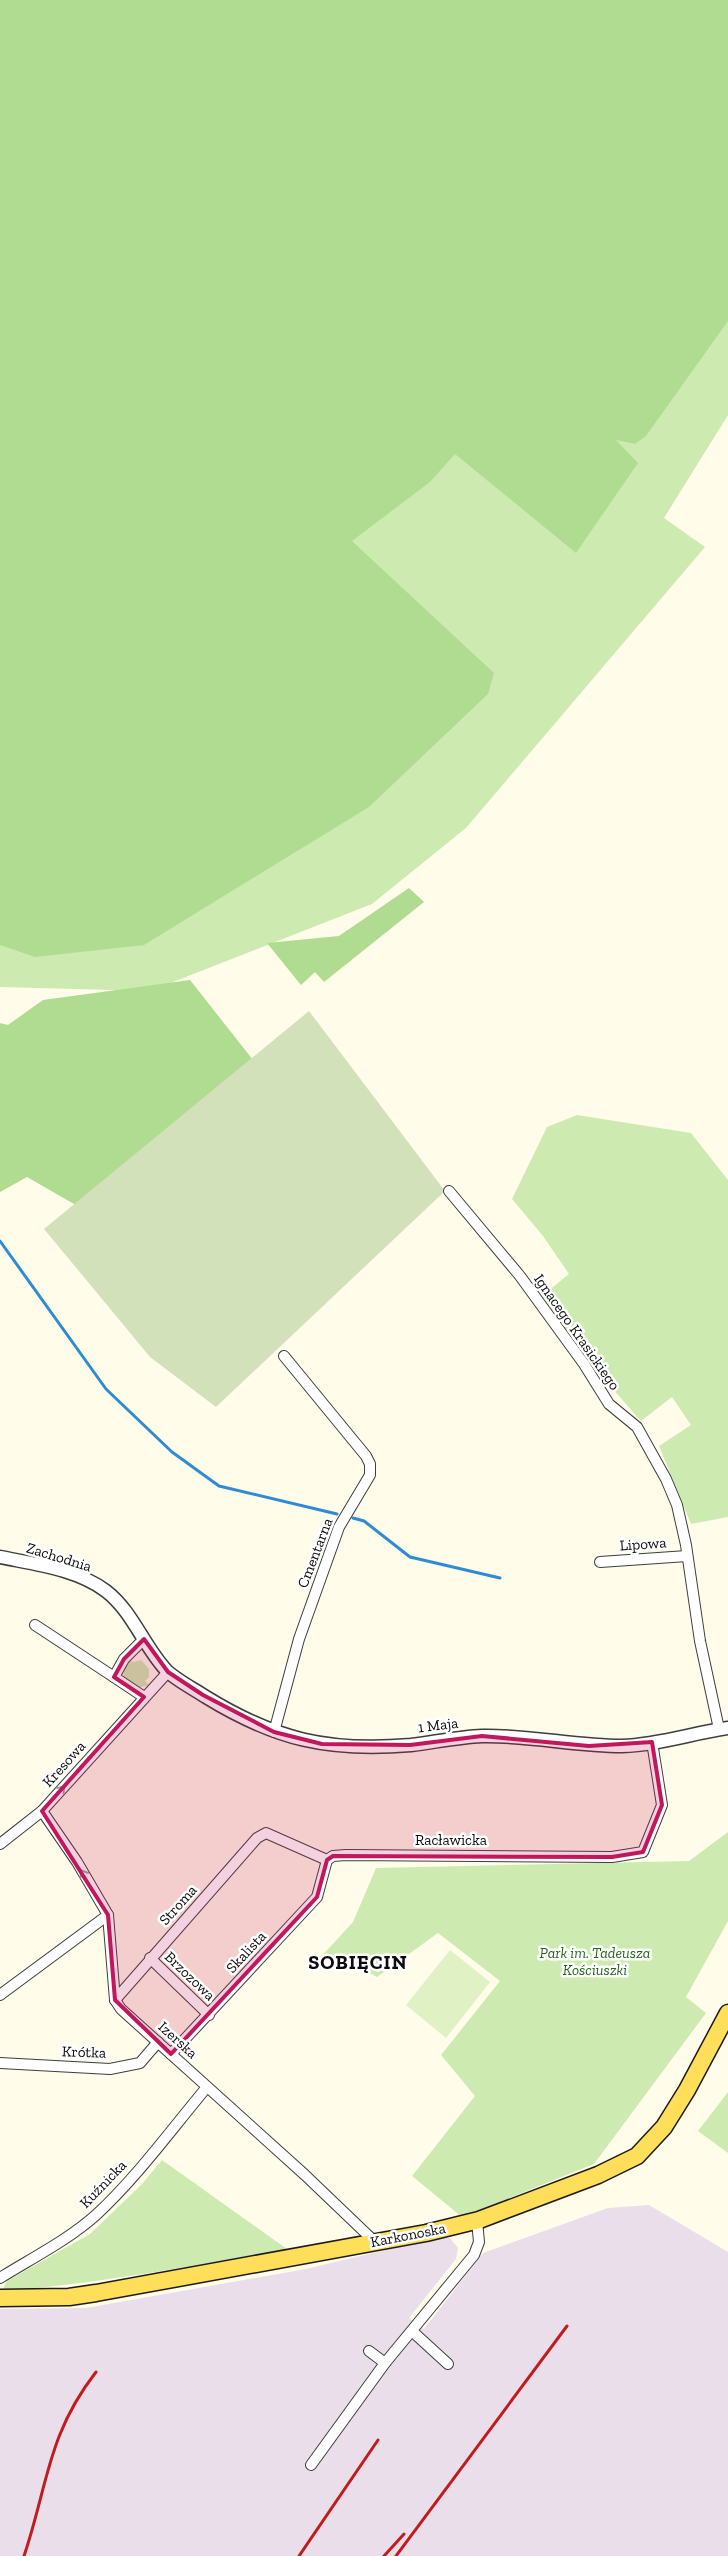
<svg xmlns="http://www.w3.org/2000/svg" width="728" height="2556" font-family="'Zilla Slab',serif">
  <style>
    .industrial { fill: #eadeeb }
    .green { fill: #cdebb1 }
    .forest { fill: #afdc90 }
    .cemetery { fill: #d3e1ba }
    .pitch { fill: #e0f1c4 }
    .lines { fill: none; stroke-linecap: round; stroke-linejoin: round }
    .stream { stroke: #2e8bd4; stroke-width: 3 }
    .minor-casing { stroke: #3e3e3e; stroke-width: 12 }
    .tertiary-casing { stroke: #3e3e3e; stroke-width: 15 }
    .primary-casing { stroke: #1c1c1c; stroke-width: 19 }
    .minor { stroke: #fff; stroke-width: 10 }
    .tertiary { stroke: #fff; stroke-width: 12 }
    .primary { stroke: #ffde59; stroke-width: 16 }
    .rail { stroke: #c11d1e; stroke-width: 3 }
    .oneway { stroke: #9d9d9d }
    .marked { fill: #c2185b; fill-opacity: 0.2; stroke: #c2185b; stroke-width: 4; stroke-linejoin: round }
    .labels { text-anchor: middle; dominant-baseline: central; stroke-width: 5; stroke-linejoin: round; paint-order: stroke }
    .street-label { font-size: 15px; fill: #0b0b0b; stroke: #fff }
    .park-label { font-size: 15px; font-style: italic; fill: #266519; stroke: #fff }
    .district-label { font-size: 20px; font-weight: bold; letter-spacing: 1px; fill: #0b0b0b; stroke: #fff }
  </style>
  <rect width="100%" height="100%" fill="#fffce9"/>
  <path class="industrial" d="M 649,2205 L 728,2252 L 728,2556 L 0,2556 L 0,2309 L 86,2308 L 306,2269 L 436,2238 L 450,2238 L 458,2248 L 456,2259 L 409,2318 L 424,2329 L 483,2253 L 608,2208 Z"/>
  <g class="green">
    <path d="M 0,0 L 728,0 L 728,415 L 664,518 L 705,547 L 466,828 L 372,904 L 150,991 L 0,987 Z"/>
    <path d="M 577,1115 L 691,1133 L 728,1180 L 728,1517 L 691,1524 L 659,1446 L 691,1425 L 672,1397 L 641,1421 L 595,1369 L 542,1296 L 569,1274 L 543,1236 L 512,1199 L 547,1127 Z"/>
    <path d="M 128,1658 L 133,1662 L 141,1660 L 149,1669 L 149,1677 L 145,1681 L 149,1685 L 138,1688 L 124,1679 L 123,1668 Z"/>
    <path d="M 728,1832 L 728,1921 L 686,1997 L 706,2013 L 594,2164 L 462,2217 L 412,2176 L 475,2096 L 441,2055 L 500,1981 L 438,1933 L 377,1977 L 346,1960 L 319,1959 L 353,1922 L 376,1868 L 689,1861 Z"/>
    <path d="M 728,2092 L 728,2153 L 698,2131 Z"/>
    <path d="M 162,2160 L 287,2249 C 192,2266 98,2284 2,2291 L 7,2281 L 90,2234 L 142,2184 Z"/>
  </g>
  <g class="forest">
    <path d="M 0,0 L 728,0 L 728,321 L 646,436 L 635,444 L 616,440 L 638,463 L 576,553 L 455,454 L 430,482 L 352,541 L 494,673 L 488,694 L 369,807 L 144,945 L 35,957 L 0,945 Z"/>
    <path d="M 409,888 L 424,902 L 324,982 L 315,972 L 301,985 L 267,943 L 339,936 Z"/>
    <path d="M 190,980 L 253,1060 L 88,1212 L 27,1177 L 0,1192 L 0,1023 L 8,1025 L 43,1000 Z"/>
  </g>
  <path class="cemetery" d="M 309,1011 L 445,1191 L 216,1407 L 150,1357 L 44,1229 Z"/>
  <path class="pitch" d="M 450,1950 L 490,1982 L 446,2038 L 406,2005 Z"/>
  <g class="lines">
    <g class="stream">
      <path d="M 0,1241 L 106,1389 L 172,1452 L 219,1486 L 337,1514"/>
      <path d="M 353,1518 L 364,1521 L 410,1557 L 500,1578"/>
    </g>
    <defs>
      <g id="minor">
        <path d="M 449,1191 L 520,1276 L 584,1364 L 609,1404 L 637,1427 L 666,1479 L 677,1505 L 686,1545 L 700,1641 L 719,1729"/>
        <path d="M 600,1562 L 687,1556"/>
        <path d="M 35,1625 L 114,1677"/>
        <path d="M 144,1697 L 114,1677 L 124,1659 L 144,1639"/>
        <path d="M 274,1732 L 299,1639 L 339,1527 L 370,1475 L 370,1464 L 366,1456 L 284,1356"/>
        <path d="M 42,1811 L 77,1862 L 108,1915 L 115,2000 L 121,2009 L 305,2175 L 375,2242"/>
        <path d="M 0,1844 L 42,1811 L 168,1672"/>
        <path d="M 150,1958 L 209,2015"/>
        <path d="M 0,1995 L 108,1915"/>
        <path d="M 115,2000 L 257,1838 L 266,1833 L 327,1860 L 333,1856 L 346,1855 L 612,1857 L 643,1852 L 662,1805 L 652,1742"/>
        <path d="M 171,2054 L 317,1897 L 327,1860"/>
        <path d="M 0,2063 L 110,2069 L 140,2063 L 158,2042"/>
        <path d="M 0,2278 C 32,2258 68,2240 96,2215 C 137,2177 171,2130 207,2087"/>
        <path d="M 413,2332 L 448,2364"/>
        <path d="M 369,2351 L 385,2363"/>
        <path d="M 311,2465 L 385,2363 L 474,2255 L 479,2242 L 477,2221"/>
      </g>
      <path id="tertiary" d="M 0,1557 C 34,1564 77,1569 106,1591 C 133,1612 143,1645 166,1670 C 176,1680 194,1689 206,1697 C 276,1740 329,1752 411,1745 C 435,1742 459,1737 482,1736 C 529,1735 575,1746 622,1746 C 658,1745 693,1733 728,1728"/>
      <path id="primary" d="M 0,2298 L 69,2297 L 96,2293 L 426,2233 L 479,2220 L 598,2175 L 637,2156 L 664,2127 L 687,2090 L 728,2013"/>
    </defs>
    <use href="#minor" class="minor-casing"/>
    <use href="#tertiary" class="tertiary-casing"/>
    <use href="#primary" class="primary-casing"/>
    <use href="#minor" class="minor"/>
    <use href="#tertiary" class="tertiary"/>
    <use href="#primary" class="primary"/>
    <g class="rail">
      <path d="M 24,2556 C 48,2485 47,2435 96,2372"/>
      <path d="M 299,2556 L 378,2440"/>
      <path d="M 384,2556 L 404,2534"/>
      <path d="M 396,2556 L 567,2326"/>
    </g>
  </g>
  <defs><path id="oneway-chevron" d="M-2-3.5L2.5 0L-2 3.5" fill="none" stroke-width="1.6" stroke-linecap="round" stroke-linejoin="round" transform="scale(1.25)"/></defs>
  <g class="oneway">
    <use href="#oneway-chevron" transform="translate(62 1789) rotate(-48)"/>
    <use href="#oneway-chevron" transform="translate(83 1873) rotate(-121)"/>
  </g>
  <path class="marked" d="M 144,1639 L 168,1672 L 203,1695 L 274,1732 L 322,1744 L 410,1745 L 482,1736 L 589,1746 L 652,1742 L 662,1805 L 643,1852 L 612,1857 L 333,1856 L 327,1860 L 317,1897 L 171,2054 L 115,2000 L 108,1915 L 42,1811 L 144,1697 L 114,1677 L 124,1659 Z"/>
  <g class="labels">
    <g class="street-label">
      <text transform="translate(577 1332) rotate(55)">Ignacego Krasickiego</text>
      <text transform="translate(643 1544) rotate(-4)">Lipowa</text>
      <text transform="translate(315 1553) rotate(-69)">Cmentarna</text>
      <text transform="translate(59 1557) rotate(17)">Zachodnia</text>
      <text transform="translate(438 1725) rotate(-7)">1 Maja</text>
      <text transform="translate(64 1764) rotate(-48)">Kresowa</text>
      <text x="451" y="1840">Racławicka</text>
      <text transform="translate(178 1905) rotate(-48)">Stroma</text>
      <text transform="translate(246 1952) rotate(-47)">Skalista</text>
      <text transform="translate(190 1976) rotate(44)">Brzozowa</text>
      <text transform="translate(178 2040) rotate(42)">Izerska</text>
      <text transform="translate(84 2052) rotate(2)">Krótka</text>
      <text transform="translate(103 2184) rotate(-46)">Kuźnicka</text>
      <text transform="translate(408 2235) rotate(-11)">Karkonoska</text>
    </g>
    <g class="park-label">
      <text x="595" y="1953">Park im. Tadeusza<tspan x="595" dy="17">Kościuszki</tspan></text>
    </g>
    <g class="district-label">
      <text x="358" y="1962">SOBIĘCIN</text>
    </g>
  </g>
</svg>
